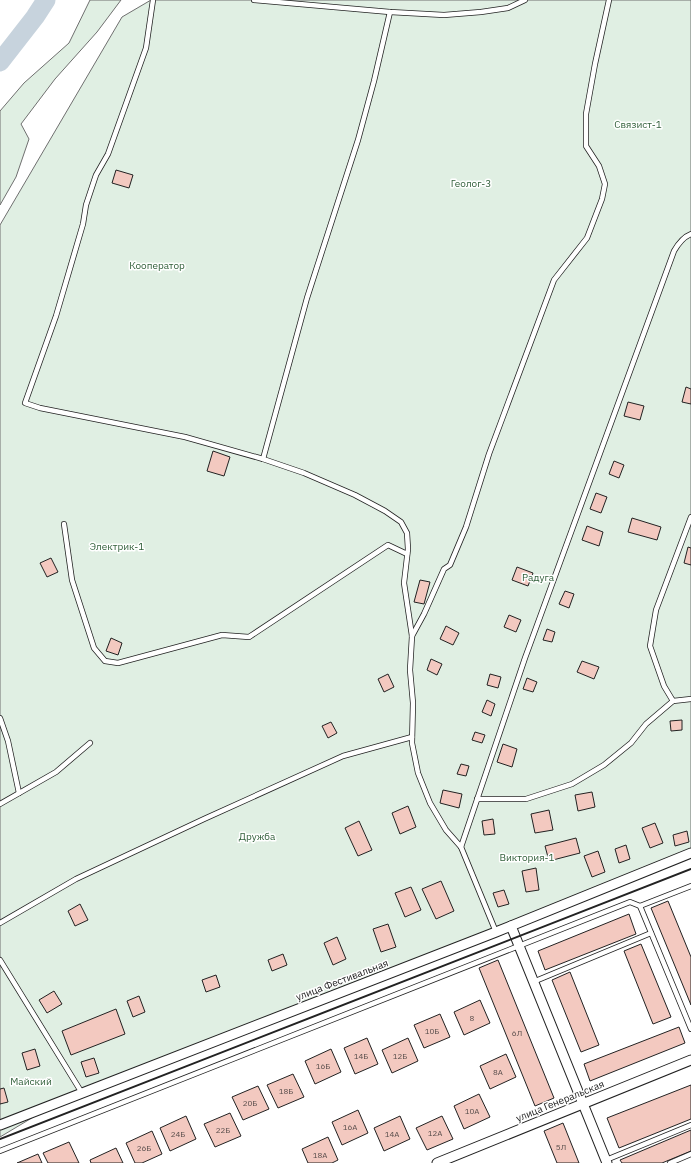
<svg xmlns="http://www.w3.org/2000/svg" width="691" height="1163" font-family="'IBM Plex Sans',sans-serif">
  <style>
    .green { fill: #e0efe3; stroke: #6f6f6f }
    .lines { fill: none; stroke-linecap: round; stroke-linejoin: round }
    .river { stroke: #c7d3dd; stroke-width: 19 }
    .building { fill: #f3c9c0; stroke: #222 }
    .lane-casing { stroke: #222; stroke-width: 6 }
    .street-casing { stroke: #222; stroke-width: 11 }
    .lane { stroke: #fff; stroke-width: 4.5 }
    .street { stroke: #fff; stroke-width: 9 }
    .wall { stroke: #222; stroke-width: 2 }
    .labels { text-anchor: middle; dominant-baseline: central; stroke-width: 3; stroke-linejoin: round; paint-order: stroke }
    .number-label { font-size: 8px; fill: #564c4a }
    .park-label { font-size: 10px; fill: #2f5e38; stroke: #fff }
    .street-label { font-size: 10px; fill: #222; stroke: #fff }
  </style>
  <rect width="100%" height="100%" fill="#fff"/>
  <g class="green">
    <path d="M 90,0 L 121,0 L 97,32 L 55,79 L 21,124 L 29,139 L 16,177 L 0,205 L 0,111 L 24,83 L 69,43 Z"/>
    <path d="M 151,0 L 691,0 L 691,852 L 77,1091 L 0,1137 L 0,225 L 122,17 Z"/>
  </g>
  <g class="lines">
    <path class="river" d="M 0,62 L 35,17 L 46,0"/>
  </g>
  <g class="building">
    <path d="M 116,170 L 133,175 L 129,188 L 112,183 Z"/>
    <path d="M 686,387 L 691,389 L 691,404 L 682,402 Z"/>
    <path d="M 628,402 L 644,406 L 640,420 L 624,416 Z"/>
    <path d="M 213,451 L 230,457 L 224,476 L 207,471 Z"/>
    <path d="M 614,461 L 624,465 L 619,478 L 609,474 Z"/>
    <path d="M 596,493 L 607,497 L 601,513 L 590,509 Z"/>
    <path d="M 632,518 L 661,527 L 657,540 L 628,532 Z"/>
    <path d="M 587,526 L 603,532 L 599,546 L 582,540 Z"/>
    <path d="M 688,547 L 691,548 L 691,565 L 684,563 Z"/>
    <path d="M 51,558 L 58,572 L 47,577 L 40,563 Z"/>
    <path d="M 517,567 L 533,573 L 528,586 L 512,580 Z"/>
    <path d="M 420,580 L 430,582 L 424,604 L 414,602 Z"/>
    <path d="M 565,591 L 574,594 L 569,608 L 559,604 Z"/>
    <path d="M 509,615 L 521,620 L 516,632 L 504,627 Z"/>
    <path d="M 446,626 L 459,633 L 453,645 L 440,639 Z"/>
    <path d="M 547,629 L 555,632 L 552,642 L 543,640 Z"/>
    <path d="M 111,638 L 122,643 L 118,655 L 106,651 Z"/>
    <path d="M 431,659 L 442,664 L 437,675 L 427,670 Z"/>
    <path d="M 582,661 L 599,667 L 594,679 L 577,672 Z"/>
    <path d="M 388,674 L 394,687 L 384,692 L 378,679 Z"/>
    <path d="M 490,674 L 501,677 L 498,688 L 487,685 Z"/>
    <path d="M 527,678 L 537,682 L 533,692 L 523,689 Z"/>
    <path d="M 487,700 L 495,704 L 491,716 L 482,712 Z"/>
    <path d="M 682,720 L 682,730 L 671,731 L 670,721 Z"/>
    <path d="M 331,722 L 337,733 L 328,738 L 322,726 Z"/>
    <path d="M 475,732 L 485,735 L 482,743 L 472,740 Z"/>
    <path d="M 503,744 L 517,749 L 512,767 L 497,762 Z"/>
    <path d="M 461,764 L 469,766 L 466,776 L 457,774 Z"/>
    <path d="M 443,790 L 462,794 L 459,808 L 440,803 Z"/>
    <path d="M 592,792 L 595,807 L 578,811 L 575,795 Z"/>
    <path d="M 408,806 L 416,827 L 400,834 L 392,813 Z"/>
    <path d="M 549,810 L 553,830 L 535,833 L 531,814 Z"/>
    <path d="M 493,819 L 495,834 L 484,835 L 482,821 Z"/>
    <path d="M 359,821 L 372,850 L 358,856 L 345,828 Z"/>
    <path d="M 655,823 L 663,843 L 650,848 L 642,828 Z"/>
    <path d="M 687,831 L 689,842 L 675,846 L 673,835 Z"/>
    <path d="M 576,838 L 580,853 L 549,861 L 545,846 Z"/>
    <path d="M 626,845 L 630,859 L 619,863 L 615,849 Z"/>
    <path d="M 598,851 L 605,872 L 592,877 L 584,856 Z"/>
    <path d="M 536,868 L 539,890 L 526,892 L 522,871 Z"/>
    <path d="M 441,881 L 454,911 L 436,919 L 422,889 Z"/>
    <path d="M 411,887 L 421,910 L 405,917 L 395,893 Z"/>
    <path d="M 504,890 L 509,904 L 498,907 L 493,893 Z"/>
    <path d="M 668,901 L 691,957 L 691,1005 L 651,908 Z"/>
    <path d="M 80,904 L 88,920 L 75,926 L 68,911 Z"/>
    <path d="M 629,914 L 636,934 L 545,970 L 538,951 Z"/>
    <path d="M 388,924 L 396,947 L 381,952 L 373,929 Z"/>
    <path d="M 337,937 L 346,959 L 333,965 L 324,943 Z"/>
    <path d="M 641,944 L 671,1017 L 653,1024 L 624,951 Z"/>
    <path d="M 283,954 L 287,965 L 272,971 L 268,960 Z"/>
    <path d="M 498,960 L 554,1098 L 535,1106 L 479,968 Z"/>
    <path d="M 570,972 L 599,1045 L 581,1052 L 552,980 Z"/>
    <path d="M 216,975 L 220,987 L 206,992 L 202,980 Z"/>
    <path d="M 54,991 L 62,1004 L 47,1013 L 39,1000 Z"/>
    <path d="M 139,996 L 145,1012 L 133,1017 L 127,1001 Z"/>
    <path d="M 480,1000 L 490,1023 L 464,1035 L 454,1012 Z"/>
    <path d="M 116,1009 L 125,1034 L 71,1055 L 62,1031 Z"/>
    <path d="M 440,1014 L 450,1037 L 424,1048 L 414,1025 Z"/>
    <path d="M 679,1027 L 685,1043 L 590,1081 L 584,1064 Z"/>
    <path d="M 367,1038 L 378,1064 L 355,1074 L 344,1048 Z"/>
    <path d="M 408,1038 L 418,1061 L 392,1073 L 382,1050 Z"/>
    <path d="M 35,1049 L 40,1066 L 27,1070 L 22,1053 Z"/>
    <path d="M 331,1049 L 341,1072 L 315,1084 L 305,1061 Z"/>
    <path d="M 506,1054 L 516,1077 L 490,1089 L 480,1066 Z"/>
    <path d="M 94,1058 L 99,1073 L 86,1077 L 81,1062 Z"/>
    <path d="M 293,1074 L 304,1097 L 278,1108 L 267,1085 Z"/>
    <path d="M 691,1085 L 691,1119 L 619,1148 L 607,1118 Z"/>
    <path d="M 258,1086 L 269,1109 L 243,1120 L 232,1097 Z"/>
    <path d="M 4,1088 L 8,1102 L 0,1104 L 0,1089 Z"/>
    <path d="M 479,1094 L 490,1117 L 464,1129 L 454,1106 Z"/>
    <path d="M 358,1110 L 368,1133 L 342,1145 L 332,1122 Z"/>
    <path d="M 230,1113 L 241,1136 L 215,1147 L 204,1124 Z"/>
    <path d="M 186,1116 L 196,1139 L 170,1151 L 160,1128 Z"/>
    <path d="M 400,1116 L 410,1139 L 384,1151 L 374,1128 Z"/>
    <path d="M 442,1116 L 453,1139 L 427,1150 L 416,1128 Z"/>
    <path d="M 563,1123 L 579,1163 L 557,1163 L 544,1131 Z"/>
    <path d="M 691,1130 L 691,1151 L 662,1163 L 622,1163 L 620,1160 Z"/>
    <path d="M 152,1131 L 162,1154 L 142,1163 L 135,1163 L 126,1143 Z"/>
    <path d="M 328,1137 L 338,1160 L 332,1163 L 308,1163 L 302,1149 Z"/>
    <path d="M 69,1142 L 79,1163 L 48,1163 L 43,1153 Z"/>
    <path d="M 116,1148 L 123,1163 L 91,1163 L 90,1160 Z"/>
    <path d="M 38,1154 L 42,1163 L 17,1163 Z"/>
  </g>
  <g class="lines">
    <defs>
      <g id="lane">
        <path d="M 153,0 L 146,48 L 108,154 L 96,175 L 86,205 L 83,224 L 56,316 L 25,403 L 40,408 L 185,437 L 263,459 L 304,473 L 355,495 L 385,511 L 401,522 L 407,533 L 408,549 L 404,583 L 412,636 L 410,670 L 413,703 L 412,743 L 418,773 L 430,803 L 446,830 L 461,847"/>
        <path d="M 254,0 L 390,12 L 444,15 L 481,12 L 508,8 L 525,0"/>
        <path d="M 263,459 L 307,298 L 358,140 L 374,81 L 390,12"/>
        <path d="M 691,517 L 656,610 L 650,646 L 664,686 L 673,701 L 691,699"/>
        <path d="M 64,524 L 72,580 L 94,648 L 105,661 L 118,663 L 222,635 L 249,637 L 388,545 L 407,554"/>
        <path d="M 412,636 L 424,614 L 444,569 L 450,565 L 466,527 L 489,454 L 554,280 L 587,238 L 602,199 L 605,184 L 599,166 L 586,146 L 586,114 L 595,64 L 609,0"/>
        <path d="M 0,718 L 8,741 L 19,793"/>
        <path d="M 477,799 L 526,799 L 572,784 L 604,765 L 631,743 L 646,724 L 673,701"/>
        <path d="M 0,804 L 56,772 L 90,743"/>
        <path d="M 640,906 L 691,1029"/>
        <path d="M 0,923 L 76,879 L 204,819 L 343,756 L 412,737"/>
        <path d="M 496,932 L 461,847 L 525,658 L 674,251 C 678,244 683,237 691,234"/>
        <path d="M 0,960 L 82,1093"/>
        <path d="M 533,982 L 651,933"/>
        <path d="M 0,1151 L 630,902 L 640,906 L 691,886"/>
        <path d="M 606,1160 L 691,1125"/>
        <path d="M 670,1163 L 691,1154"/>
      </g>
      <g id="street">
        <path d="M 511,926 L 607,1163"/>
        <path d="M 0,1125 L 496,932 L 691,853"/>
        <path d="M 437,1163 L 691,1060"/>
      </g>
    </defs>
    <use href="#lane" class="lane-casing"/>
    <use href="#street" class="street-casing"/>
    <use href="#lane" class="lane"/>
    <use href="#street" class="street"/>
    <path class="wall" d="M 0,1139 L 691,869"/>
  </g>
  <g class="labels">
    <g class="number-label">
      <text x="472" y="1018">8</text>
      <text x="432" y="1031">10Б</text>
      <text x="517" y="1033">6Л</text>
      <text x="361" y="1056">14Б</text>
      <text x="400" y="1056">12Б</text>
      <text x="323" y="1066">16Б</text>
      <text x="498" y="1072">8А</text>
      <text x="286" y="1091">18Б</text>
      <text x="250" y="1103">20Б</text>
      <text x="472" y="1111">10А</text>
      <text x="350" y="1127">16А</text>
      <text x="223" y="1130">22Б</text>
      <text x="435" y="1133">12А</text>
      <text x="178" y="1134">24Б</text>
      <text x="392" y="1134">14А</text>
      <text x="561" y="1147">5Л</text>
      <text x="144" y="1148">26Б</text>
      <text x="320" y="1155">18А</text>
    </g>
    <g class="park-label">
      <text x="638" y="124">Связист-1</text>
      <text x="471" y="183">Геолог-3</text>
      <text x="157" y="265">Кооператор</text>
      <text x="117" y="546">Электрик-1</text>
      <text x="538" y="577">Радуга</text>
      <text x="257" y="836">Дружба</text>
      <text x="527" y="857">Виктория-1</text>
      <text x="31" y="1081">Майский</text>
    </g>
    <g class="street-label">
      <text transform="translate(342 980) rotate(-21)">улица Фестивальная</text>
      <text transform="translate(560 1101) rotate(-22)">улица Генеральская</text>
    </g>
  </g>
</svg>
